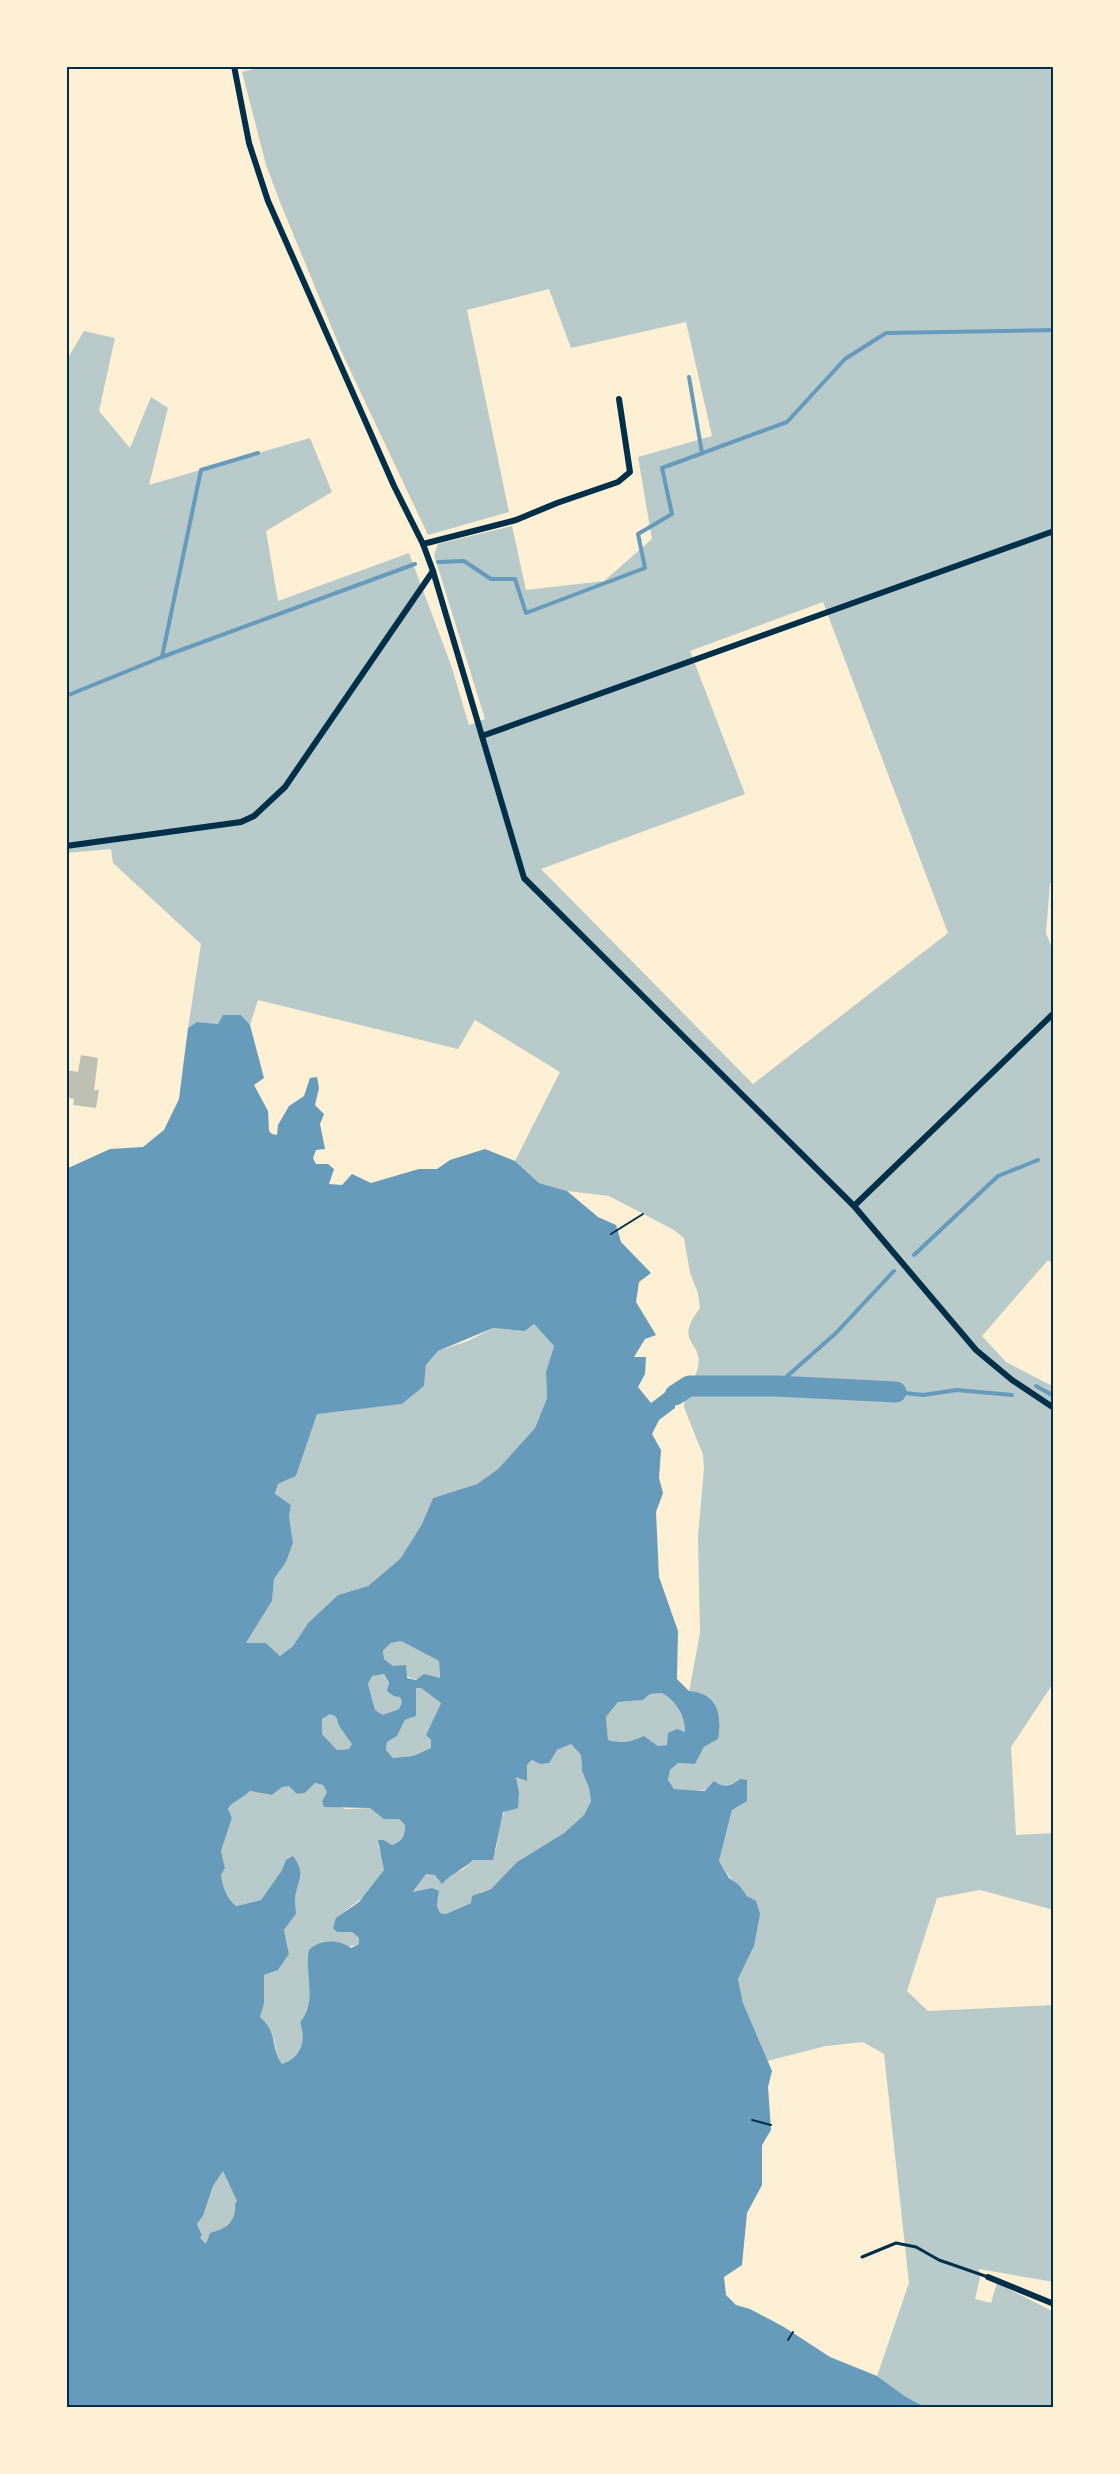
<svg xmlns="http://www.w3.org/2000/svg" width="1120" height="2474" font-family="Commissioner,sans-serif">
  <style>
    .green { fill: #b9caca; fill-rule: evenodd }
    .water { fill: #669bbc; fill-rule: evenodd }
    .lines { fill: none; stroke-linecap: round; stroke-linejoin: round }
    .stream { stroke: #669bbc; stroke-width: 4 }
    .river { stroke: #669bbc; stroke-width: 21 }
    .building { fill: #bec0b2 }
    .path { stroke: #003049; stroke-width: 2 }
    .service { stroke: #003049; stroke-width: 3 }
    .minor { stroke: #003049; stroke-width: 6 }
    .neatline { fill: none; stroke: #003049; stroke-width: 2 }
  </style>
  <rect width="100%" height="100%" fill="#fdf0d5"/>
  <g class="green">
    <path d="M 266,66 L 1054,66 L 1054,881 L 1050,883 L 1046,933 L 1054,953 L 1054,1265 L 1048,1260 L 982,1336 L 1006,1362 L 1054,1387 L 1054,1682 L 1011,1747 L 1016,1835 L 1054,1833 L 1054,1910 L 980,1890 L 937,1898 L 907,1991 L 928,2011 L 1054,2005 L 1054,2282 L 979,2269 L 980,2278 L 975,2299 L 991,2303 L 997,2283 L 1054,2312 L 1054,2408 L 927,2408 L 906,2397 L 877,2376 L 909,2283 L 884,2054 L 863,2042 L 826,2046 L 767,2061 L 743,2003 L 738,1979 L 754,1946 L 756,1902 C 741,1893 728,1876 719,1861 L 740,1779 C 721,1792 697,1791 674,1789 L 668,1780 L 670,1770 L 678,1763 L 695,1764 L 704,1747 L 718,1739 L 689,1692 L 700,1633 L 698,1537 L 704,1468 L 703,1455 L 684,1407 C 684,1391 695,1382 698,1367 C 704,1340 672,1345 700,1308 L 698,1293 L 690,1273 L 684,1238 L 674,1230 L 609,1196 L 567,1191 L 539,1183 L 515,1161 L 560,1072 L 475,1020 L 458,1049 L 258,1000 L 250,1025 L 241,1015 L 224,1015 L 218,1024 L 197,1022 L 188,1028 L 201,944 L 113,863 L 111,849 L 66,853 L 66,361 L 84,331 L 115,338 L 99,411 L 130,448 L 151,397 L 168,408 L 149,485 L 310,438 L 332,492 L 266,531 L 278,601 L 409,553 L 451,665 L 469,725 L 485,719 L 434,555 L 438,544 L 512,526 L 526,590 L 604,581 L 652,539 L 638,457 L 712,436 L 686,322 L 571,348 L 549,289 L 467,310 L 509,512 L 428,535 L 343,355 L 280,202 L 266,165 L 242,72 ZM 823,602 L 948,933 L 753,1084 L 541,869 L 745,794 L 690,651 Z"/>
    <path d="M 534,1324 L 554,1346 L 546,1372 L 547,1398 L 535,1428 L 498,1469 L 477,1484 L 433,1498 L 422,1524 L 400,1559 L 368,1586 L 338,1595 L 308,1623 L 293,1646 L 280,1656 L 266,1643 L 246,1643 L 272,1601 L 274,1579 L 286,1562 L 293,1543 L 289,1516 L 291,1505 L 275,1495 L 278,1484 L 296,1476 L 317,1413 L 402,1404 L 424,1386 L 426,1365 L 438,1351 L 468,1341 L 493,1328 L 525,1331 Z"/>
    <path d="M 401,1641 L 439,1661 L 440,1679 C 405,1681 411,1679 384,1659 L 383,1652 L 391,1643 Z"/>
    <path d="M 384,1674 L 394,1696 L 400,1696 L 402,1702 L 399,1709 L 383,1716 L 375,1710 L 368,1684 L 372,1676 Z"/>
    <path d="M 416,1688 L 421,1688 L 441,1703 L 426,1735 L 431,1740 L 431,1748 L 413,1756 L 393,1758 L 386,1750 L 387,1742 L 397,1736 L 405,1720 L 416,1716 Z"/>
    <path d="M 662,1693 C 676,1701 685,1715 685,1732 L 668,1745 L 658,1746 L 644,1736 C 631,1742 622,1744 608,1741 L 606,1717 L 618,1702 L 643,1700 L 650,1694 Z"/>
    <path d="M 330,1714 L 336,1717 L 339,1726 L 353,1744 L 349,1749 L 337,1750 L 322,1734 L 322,1719 Z"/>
    <path d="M 571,1744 L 581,1755 L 582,1771 L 589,1788 L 591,1801 L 584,1815 L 564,1833 L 517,1862 L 491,1889 L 481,1892 L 471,1903 L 446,1914 L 439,1913 L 437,1906 L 439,1895 L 432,1888 L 413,1893 L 426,1874 L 449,1875 L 464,1869 L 473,1860 L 496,1850 C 501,1818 498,1817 519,1792 L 516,1777 L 521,1777 L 527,1765 L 533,1760 L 540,1764 L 557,1750 Z"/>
    <path d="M 315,1783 L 323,1785 L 327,1792 L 322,1801 L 346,1809 L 370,1808 L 384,1818 L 399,1819 L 405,1825 C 405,1837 403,1841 392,1845 L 384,1840 L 378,1845 C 380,1853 385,1860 384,1868 C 381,1894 342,1905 333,1927 L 337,1932 L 352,1932 L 359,1938 L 359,1944 L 308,1958 C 307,1981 316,2004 300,2022 C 306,2042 302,2057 282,2064 L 276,2056 C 277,2043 271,2026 260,2017 L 264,1996 L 263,1975 L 278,1970 L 289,1954 L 284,1930 L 296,1914 C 296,1909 295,1903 295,1898 C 298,1880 304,1882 297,1862 L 282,1870 L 261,1900 L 235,1906 C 226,1898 223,1887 221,1875 L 225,1868 L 221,1851 L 232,1818 L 228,1810 C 233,1801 243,1798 250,1791 L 272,1795 L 282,1787 L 289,1785 L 297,1794 L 305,1793 Z"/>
    <path d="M 223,2170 L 237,2201 L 236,2212 L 232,2220 L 206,2245 L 200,2238 L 202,2234 L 197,2224 L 203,2216 L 213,2186 Z"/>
  </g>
  <path class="water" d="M 223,1015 L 241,1015 L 250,1025 L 264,1078 L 254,1085 L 268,1111 L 269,1131 L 272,1134 L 277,1135 L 278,1125 L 289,1106 L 304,1096 L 310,1078 L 317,1077 L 319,1088 L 315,1105 L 324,1114 L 320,1124 L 325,1149 L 316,1150 L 313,1158 L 316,1164 L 328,1164 L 334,1169 L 329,1184 L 342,1185 L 352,1174 L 371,1183 L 419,1169 L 437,1169 L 450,1160 L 485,1149 L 515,1161 L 539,1183 L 567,1191 L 598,1217 L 616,1225 L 621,1242 L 651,1273 L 639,1282 L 636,1302 L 656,1335 L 645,1339 L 634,1357 L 646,1357 L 645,1374 L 638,1387 L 651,1403 L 667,1391 L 675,1395 L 675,1408 L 659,1420 L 652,1434 L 661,1450 L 659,1478 L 663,1493 L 656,1512 L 659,1577 L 678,1631 L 677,1679 L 689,1691 C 718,1693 722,1715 718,1739 L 704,1747 L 695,1764 L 678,1763 L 670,1770 L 668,1780 L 674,1789 L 705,1791 L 714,1781 C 725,1789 730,1786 740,1779 L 747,1780 L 747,1801 L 732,1810 L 719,1861 L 729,1878 L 739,1885 L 747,1896 L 756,1901 L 760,1914 L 754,1946 L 738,1979 L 743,2003 L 772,2071 L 768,2087 L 771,2130 L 762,2145 L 762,2185 L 747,2213 L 742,2265 L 724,2277 L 726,2295 L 736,2305 L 750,2309 L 784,2327 L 830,2357 L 877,2376 L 906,2397 L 927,2408 L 66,2408 L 66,1169 L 110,1149 L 143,1147 L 164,1130 L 179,1099 L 188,1028 L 197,1022 L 218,1024 ZM 534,1324 L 554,1346 L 546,1372 L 547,1398 L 535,1428 L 498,1469 L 477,1484 L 433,1498 L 422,1524 L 400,1559 L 368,1586 L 338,1595 L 308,1623 L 293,1646 L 280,1656 L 266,1643 L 246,1643 L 272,1601 L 274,1579 L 286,1562 L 293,1543 L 289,1516 L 291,1505 L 275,1494 L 278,1484 L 296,1476 L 317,1414 L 402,1404 L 424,1386 L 426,1365 L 438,1351 L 493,1328 L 525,1331 ZM 401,1641 L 439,1661 L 440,1678 L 424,1674 L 416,1680 L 407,1678 L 406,1665 L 393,1666 L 384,1659 L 383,1651 L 391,1643 ZM 384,1674 L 389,1683 L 387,1691 L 394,1696 L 400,1697 L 402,1702 L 399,1709 L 383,1715 L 375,1710 L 368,1684 L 372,1676 ZM 416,1688 L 421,1688 L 441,1703 L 426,1735 L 431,1740 L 431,1748 L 413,1756 L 393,1758 L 386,1750 L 387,1742 L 397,1736 L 405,1720 L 416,1716 ZM 662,1693 C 676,1701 685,1715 685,1732 L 677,1729 L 668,1733 L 667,1745 L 658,1746 L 644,1736 C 631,1742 622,1744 608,1740 L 606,1717 L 618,1702 L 643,1700 L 650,1694 ZM 330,1714 L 336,1717 L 339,1726 L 352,1744 L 349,1749 L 337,1750 L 322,1734 L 322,1719 ZM 571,1744 L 581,1755 L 582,1771 L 589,1788 L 591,1801 L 584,1815 L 564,1833 L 517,1862 L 491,1889 L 472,1896 L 471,1903 L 446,1914 L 440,1913 L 437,1906 L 439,1891 L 432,1888 L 413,1892 L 426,1874 L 435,1875 L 442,1884 C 451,1873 463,1870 473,1860 L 493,1860 L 503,1812 L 518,1808 L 519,1792 L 516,1777 L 527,1781 L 527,1765 L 532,1760 L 540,1764 L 549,1763 L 557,1750 ZM 315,1783 L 323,1785 L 327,1792 L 322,1801 L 324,1807 L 370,1808 L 384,1819 L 399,1819 L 405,1825 C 405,1836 403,1841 392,1845 L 384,1840 L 378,1840 L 384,1870 L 359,1902 L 336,1918 L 333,1928 L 337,1932 L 352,1932 L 359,1938 L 359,1944 L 351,1948 C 339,1939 320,1939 309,1950 C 304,1974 318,2002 300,2022 C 306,2041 302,2057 282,2064 C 270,2049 279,2033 260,2017 L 264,2003 L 264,1975 L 278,1970 L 289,1954 L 284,1930 L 296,1914 C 296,1909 295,1904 295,1899 C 297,1881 307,1875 293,1856 L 286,1860 L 282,1870 L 261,1900 L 236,1906 C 226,1898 223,1887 221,1875 L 225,1868 L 221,1851 L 232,1818 L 228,1809 C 233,1801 243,1798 250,1791 L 272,1795 L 282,1787 L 289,1786 L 297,1794 L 305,1793 ZM 223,2171 L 237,2201 L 235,2204 C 237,2221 225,2230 210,2233 L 206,2244 L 200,2238 L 202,2235 L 197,2224 L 203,2216 L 213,2186 Z"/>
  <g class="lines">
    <g class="stream">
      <path d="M 689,377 L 702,453"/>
      <path d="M 438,562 L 464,561 L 491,579 L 515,579 L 526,613 L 645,568 L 638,534 L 672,514 L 662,468 L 787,422 L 845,359 L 886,333 L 1054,330"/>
      <path d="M 162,657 L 201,470 L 258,453"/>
      <path d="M 66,696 L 162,657 L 415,564"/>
      <path d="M 914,1255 L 998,1176 L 1038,1160"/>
      <path d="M 776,1386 L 836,1333 L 894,1271"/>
      <path d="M 1036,1386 L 1054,1396"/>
      <path d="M 896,1392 L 923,1395 L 957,1390 L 1012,1395"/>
    </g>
    <path class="river" d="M 675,1395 L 689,1386 L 776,1386 L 896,1392"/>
  </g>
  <path class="building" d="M 81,1055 L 98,1058 L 94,1090 L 99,1090 L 96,1108 L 73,1105 L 74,1099 L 66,1097 L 66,1070 L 78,1072 Z"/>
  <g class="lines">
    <g class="path">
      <path d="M 611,1234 L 643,1214"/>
      <path d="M 752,2120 L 771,2125"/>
      <path d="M 788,2340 L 793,2332"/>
    </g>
    <path class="service" d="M 862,2257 L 896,2243 L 916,2247 L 939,2260 L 988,2277"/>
    <g class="minor">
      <path d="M 234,66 L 249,143 L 268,201 L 394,486 L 423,544 L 433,571 L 524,878 L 854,1206 L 976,1350 L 1012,1380 L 1054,1408"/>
      <path d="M 423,544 L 516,520 L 557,503 L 618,482 L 630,472 L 619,399"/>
      <path d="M 482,736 L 1054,531"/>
      <path d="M 66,846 L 241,822 L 254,816 L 285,787 L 433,571"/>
      <path d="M 854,1206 L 1054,1013"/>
      <path d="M 988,2277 L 1054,2304"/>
    </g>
  </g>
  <rect width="1120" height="2474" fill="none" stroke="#fdf0d5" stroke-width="135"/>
  <rect x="68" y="68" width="984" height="2338" class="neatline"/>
</svg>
